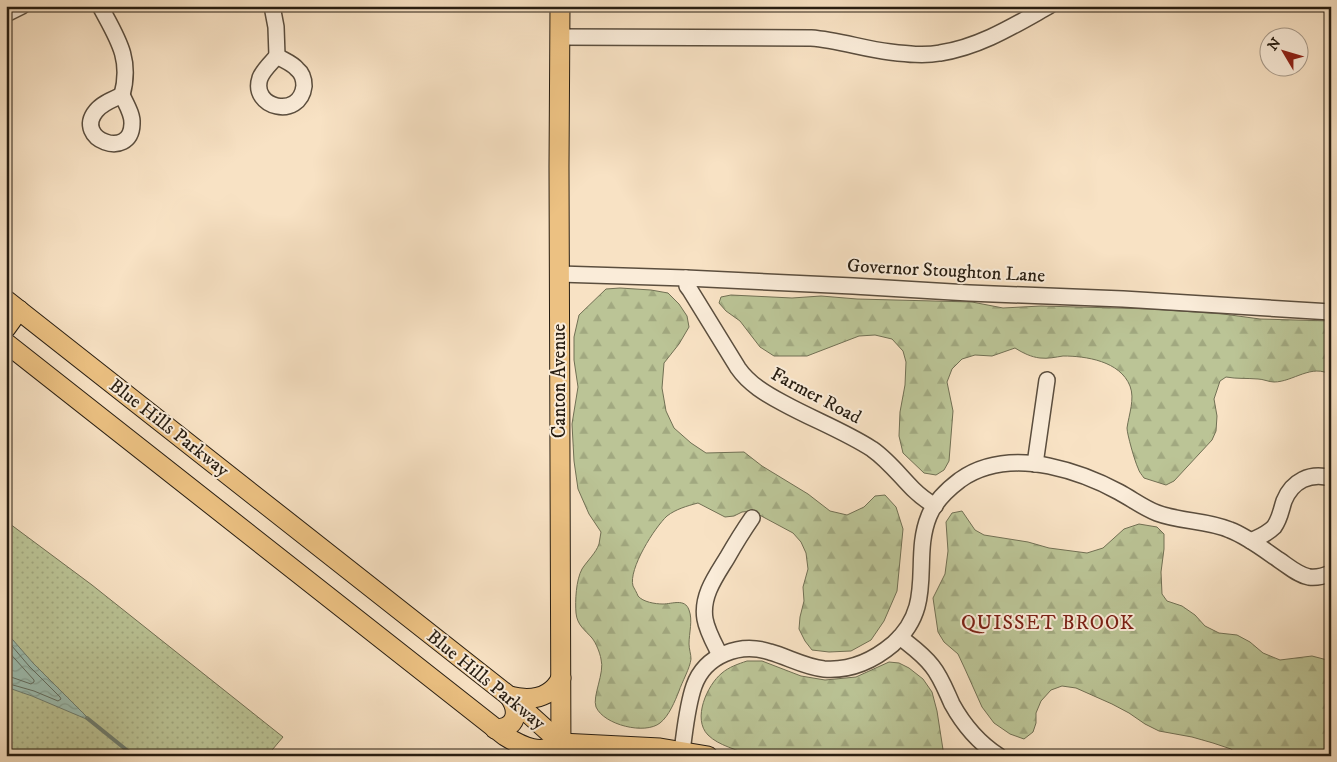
<svg xmlns="http://www.w3.org/2000/svg" width="1337" height="762" font-family="'IM FELL DW Pica',serif">
  <style>
    .grass { fill: url(#grass-dots); stroke: #717054 }
    .forest { fill: url(#forest-firs); stroke: #717054 }
    .water { fill: url(#water-waves); stroke: #6e7e71 }
    .lines { fill: none; stroke-linecap: round; stroke-linejoin: round }
    .shore { stroke: #626e61; stroke-width: 1 }
    .stream { stroke: #6e7e71; stroke-width: 4 }
    .minor-casing { stroke: #5b4e3e; stroke-width: 18 }
    .major-casing { stroke: #271d11; stroke-width: 21 }
    .minor { stroke: #faecd9; stroke-width: 15 }
    .major { stroke: #ecc182; stroke-width: 19 }
    .labels { text-anchor: middle; dominant-baseline: central; stroke-width: 4; stroke-linejoin: round; paint-order: stroke }
    .street-label { font-size: 19px; fill: #271d11; stroke: #faecd9 }
    .neighbourhood-label { font-size: 20px; letter-spacing: 1px; fill: #7a1f14; stroke: #faecd9 }
  </style>
  <defs>
    <pattern id="grass-dots" width="8" height="8" patternUnits="userSpaceOnUse" patternTransform="scale(1.25)"><rect width="8" height="8" fill="#bbc496"/><path d="M2 2h.1M6 6h.1" fill="none" stroke="#a1a880" stroke-width="1.8" stroke-linecap="round"/></pattern>
    <pattern id="forest-firs" width="22" height="20" patternUnits="userSpaceOnUse" patternTransform="scale(1.25)"><rect width="22" height="20" fill="#bbc496"/><path d="M5 1l3.5 6h-7zM16 11l3.5 6h-7z" fill="#a1a880"/></pattern>
    <pattern id="water-waves" width="16" height="10" patternUnits="userSpaceOnUse" patternTransform="scale(1.25)"><rect width="16" height="10" fill="#9dbeb1"/><path d="M0 5q4-4 8 0t8 0" fill="none" stroke="#87a397"/></pattern>
  </defs>
  <rect width="100%" height="100%" fill="#f8e2c4"/>
  <filter id="stains"><feTurbulence type="fractalNoise" baseFrequency=".004" numOctaves="4"/><feColorMatrix values="0 0 0 0 .2 0 0 0 0 .09 0 0 0 0 .02 0 0 0 .5 -.17"/></filter>
  <radialGradient id="worn" r=".72"><stop offset=".6" stop-color="#630" stop-opacity="0"/><stop offset="1" stop-color="#630" stop-opacity=".3"/></radialGradient>
  <path class="grass" d="M 6,521 L 92,585 L 283,737 L 267,756 L 6,756 Z"/>
  <g class="forest">
    <path d="M 620,288 L 651,290 L 668,293 L 679,304 L 687,316 L 689,327 L 679,344 L 664,363 L 662,388 L 666,411 L 674,428 L 691,443 L 706,453 L 744,452 L 762,466 L 808,494 L 830,511 L 847,515 L 864,507 L 875,496 L 885,495 L 896,507 L 903,529 L 897,591 L 884,621 L 871,640 L 851,651 L 829,652 L 812,650 L 805,641 L 799,629 L 800,617 L 804,601 L 803,587 L 808,569 L 806,553 L 801,542 L 793,533 L 752,511 L 742,512 L 734,516 L 725,517 L 698,503 C 687,506 676,509 667,516 C 655,527 628,569 633,586 C 634,588 637,593 638,596 C 643,602 655,604 663,604 C 672,604 685,598 689,610 C 693,620 689,633 689,644 C 689,649 691,654 691,659 C 690,668 682,682 679,691 C 675,701 669,716 660,723 C 645,735 604,725 596,707 C 592,696 605,673 601,659 C 600,653 596,643 592,638 C 585,630 577,625 576,613 C 575,601 576,580 582,569 C 587,561 596,553 599,544 C 600,540 600,536 601,532 L 589,514 L 578,489 L 574,461 L 572,424 L 578,387 L 574,360 L 574,337 L 579,315 L 606,289 Z"/>
    <path d="M 731,295 L 792,298 L 821,296 L 857,299 L 972,302 L 1003,308 L 1041,306 L 1152,309 L 1223,314 L 1260,319 L 1331,321 L 1331,375 C 1312,363 1293,382 1274,382 C 1269,382 1263,379 1258,379 C 1247,378 1237,379 1226,377 L 1220,381 L 1214,399 L 1217,416 L 1216,431 L 1212,440 L 1174,481 L 1166,485 L 1144,478 C 1142,475 1139,472 1138,468 C 1135,462 1127,434 1127,428 C 1129,414 1135,399 1130,386 C 1120,361 1086,356 1063,356 C 1056,357 1048,359 1040,358 C 1031,357 1023,353 1015,348 L 992,356 L 975,355 L 962,359 L 952,369 L 947,382 L 953,411 L 949,461 L 944,470 L 936,475 L 924,473 L 903,453 L 899,436 L 900,412 L 905,385 L 906,362 L 903,351 L 892,339 L 875,335 L 859,336 L 807,356 L 774,356 L 760,347 L 740,321 L 726,311 L 719,303 L 721,297 Z"/>
    <path d="M 962,511 L 975,530 L 984,535 L 1028,542 L 1049,548 L 1087,553 L 1103,548 L 1124,529 L 1139,524 L 1157,527 L 1164,534 L 1164,549 L 1161,572 L 1162,594 L 1167,601 L 1182,606 L 1195,615 L 1205,626 L 1219,633 L 1237,635 L 1250,642 L 1263,653 L 1280,660 L 1312,656 L 1331,661 L 1331,756 L 1240,756 L 1231,749 L 1213,743 L 1192,737 L 1159,731 L 1145,724 L 1129,713 L 1112,704 L 1076,688 L 1062,686 L 1051,690 L 1041,701 L 1036,713 L 1036,723 L 1033,732 L 1024,739 L 1010,734 L 994,723 L 982,707 L 965,669 L 958,654 L 944,642 L 938,632 L 933,598 L 945,574 L 948,551 L 946,522 L 952,513 Z"/>
    <path d="M 747,661 L 762,661 L 801,676 L 825,680 L 856,677 L 889,662 L 899,663 L 909,668 L 923,679 L 932,692 L 937,711 L 944,756 L 750,756 C 737,749 719,746 708,735 C 692,719 707,685 722,673 C 729,667 738,664 747,661 Z"/>
  </g>
  <path class="water" d="M 6,632 L 33,663 L 91,721 L 32,696 L 6,687 Z"/>
  <g class="lines">
    <g class="shore">
      <path d="M 6,639 L 29,666 L 60,697 L 61,699 L 58,701 L 34,691 L 6,683"/>
      <path d="M 6,649 L 34,680 L 34,682 L 31,684 L 11,677 L 6,676"/>
    </g>
    <path class="stream" d="M 87,718 L 134,756"/>
    <defs>
      <g id="minor">
        <path d="M 100,6 C 117,38 132,58 122,95"/>
        <path d="M 272,6 L 276,27 L 277,56"/>
        <path d="M 6,14 L 22,6"/>
        <path d="M 560,37 L 811,38 C 838,40 864,49 890,52 C 907,54 924,56 940,53 C 980,47 1015,25 1049,6"/>
        <path d="M 277,56 C 283,60 292,63 297,69 C 302,73 304,80 304,86 C 300,120 250,108 260,78 C 263,70 271,63 277,56 Z"/>
        <path d="M 122,95 C 126,104 133,115 132,124 C 131,161 73,139 96,111 C 102,103 114,99 122,95 Z"/>
        <path d="M 559,274 L 686,278 L 853,286 L 969,293 L 1123,299 L 1331,312"/>
        <path d="M 686,278 L 687,286 L 690,290 L 738,368 C 749,384 766,394 783,403 C 812,419 844,431 872,449 C 888,460 900,476 913,489 C 920,496 927,501 935,506"/>
        <path d="M 1035,464 L 1047,380"/>
        <path d="M 1251,541 C 1259,537 1267,534 1274,527 C 1280,519 1281,510 1284,501 C 1292,481 1310,472 1331,478"/>
        <path d="M 900,637 C 911,646 923,654 932,666 C 941,677 946,691 952,704 C 963,724 979,743 999,756"/>
        <path d="M 720,655 C 714,643 707,631 705,619 C 701,596 716,576 727,558 C 735,544 743,531 752,518"/>
        <path d="M 682,751 C 685,730 687,706 694,686 C 705,655 740,642 770,652 C 788,657 805,667 824,669 C 850,671 874,660 893,644 C 937,605 911,560 929,516 C 935,501 948,489 960,480 C 987,461 1018,460 1049,466 C 1073,471 1097,480 1119,492 C 1132,499 1144,508 1157,513 C 1181,522 1207,520 1230,530 C 1248,537 1263,549 1279,560 C 1288,566 1298,575 1309,577 C 1317,578 1324,576 1331,573"/>
      </g>
      <g id="major">
        <path d="M 560,6 L 559,166 L 561,756"/>
        <path d="M 6,300 L 509,696 L 561,743"/>
        <path d="M 6,328 L 19,310"/>
        <path d="M 6,343 L 505,736 C 523,747 541,756 561,743"/>
        <path d="M 509,696 C 529,701 551,699 561,678"/>
        <path d="M 495,729 C 517,729 520,711 509,696"/>
        <path d="M 561,743 L 660,748 L 708,756"/>
      </g>
    </defs>
    <use href="#minor" class="minor-casing"/>
    <use href="#major" class="major-casing"/>
    <use href="#minor" class="minor"/>
    <use href="#major" class="major"/>
  </g>
  <g class="labels">
    <g class="street-label">
      <text transform="translate(946 271) rotate(3)">Governor Stoughton Lane</text>
      <text transform="translate(559 381) rotate(-90)">Canton Avenue</text>
      <text transform="translate(816 396) rotate(28)">Farmer Road</text>
      <text transform="translate(169 428) rotate(38)">Blue Hills Parkway</text>
      <text transform="translate(486 680) rotate(39)">Blue Hills Parkway</text>
    </g>
    <g class="neighbourhood-label">
      <text x="1048" y="623">QUISSET BROOK</text>
    </g>
  </g>
  <rect width="1337" height="762" fill="none" stroke="#f8e2c4" stroke-width="25"/>
  <rect x="8" y="8" width="1322" height="747" fill="none" stroke="#271d11" stroke-width="2.5"/>
  <rect x="12" y="12" width="1312" height="737" fill="none" stroke="#271d11"/>
  <g transform="translate(1284 52) rotate(308)"><circle r="24" fill="#faecd9" stroke="#a69989"/>
  <path d="M0-4L9 19L0 12L-9 19Z" fill="#8f2418"/>
  <text y="-8" font-size="14" font-weight="bold" text-anchor="middle" fill="#271d11">N</text>
  </g>
  <rect width="100%" height="100%" filter="url(#stains)"/>
  <rect width="100%" height="100%" fill="url(#worn)"/>
</svg>
